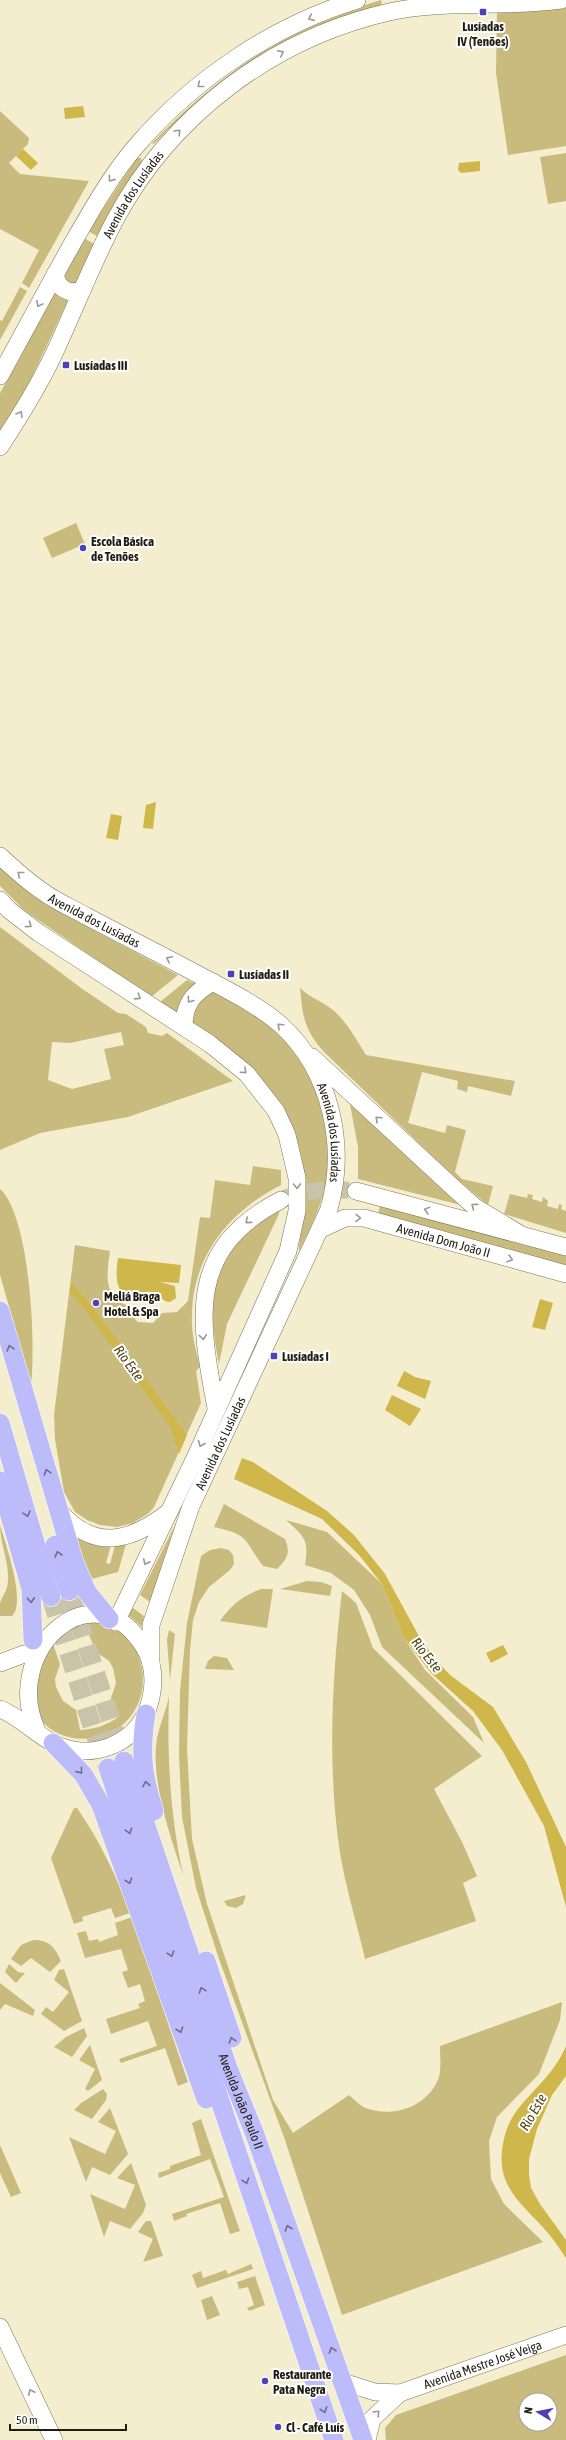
<svg xmlns="http://www.w3.org/2000/svg" width="566" height="2440" viewBox="0 0 566 2440" font-family="'Asap Condensed',sans-serif">
<rect width="100%" height="100%" fill="#f4eecf"/>
<g fill="#c9bb7e" fill-rule="evenodd">
<path d="M381 0 382 5C288 29 221 75 154 144L152 143C221 72 285 29 381 0Z"/>
<polygon points="566,0 566,146 508,155 496,73 497,9"/>
<polygon points="0,111 29,138 28,144 9,163 20,174 89,181 29,288 22,283 39,250 0,229"/>
<polygon points="566,153 566,201 548,204 540,157"/>
<polygon points="137,158 141,158 142,162 119,195 97,236 88,231"/>
<polygon points="84,238 94,244 77,280 75,283 68,283 64,274"/>
<polygon points="20,287 27,291 0,340 0,320 2,321"/>
<polygon points="56,291 69,298 27,388 0,431 0,393"/>
<polygon points="76,523 85,544 52,558 43,538"/>
<polygon points="0,867 33,896 52,908 178,975 151,997 44,924 24,910 0,886"/>
<path d="M0 927 81 988 118 1013 126 1014 146 1027 148 1033 162 1036 167 1033 233 1081 128 1117 40 1133 0 1150ZM121 1032 124 1045 104 1049 111 1079 72 1089 48 1080 52 1042 70 1043Z"/>
<polygon points="187,980 196,984 177,1013 160,1002"/>
<path d="M300 988C309 997 319 1000 329 1007 345 1018 356 1039 366 1055L515 1081 511 1096 468 1086 467 1092 457 1089 458 1081 422 1072 408 1123 445 1133 447 1125 466 1130 455 1172 462 1179 493 1186 488 1205 454 1177 324 1052C304 1029 303 1018 300 988Z"/>
<path d="M215 992C234 1003 256 1013 272 1028 313 1065 334 1123 327 1177 323 1203 311 1227 299 1251 298 1242 307 1208 306 1192 301 1107 258 1068 193 1023L191 1017 195 1001 209 993Z"/>
<polygon points="349,1099 465,1206 358,1179 358,1147"/>
<path d="M253 1166 281 1170V1185C230 1211 192 1256 192 1316 191 1333 196 1350 200 1367L196 1371 201 1403 154 1507 149 1513 133 1523 117 1527 100 1525 87 1520 75 1512 64 1492 55 1439 54 1415 75 1245 110 1251C107 1273 102 1299 130 1306L132 1316 138 1322 153 1323 162 1313 177 1312 188 1301 200 1217 210 1218 215 1180 250 1185Z"/>
<path d="M0 1189C30 1216 36 1344 31 1384L0 1275Z"/>
<polygon points="510,1194 527,1198 528,1194 533,1195 532,1199 542,1202 543,1197 548,1201 547,1206 558,1209 559,1204 562,1205 561,1209 566,1211 566,1233 504,1214"/>
<polygon points="381,1202 566,1254 566,1266 378,1214"/>
<path d="M280 1206 279 1214 227 1324 219 1364C210 1319 206 1279 237 1240 247 1227 267 1216 280 1206Z"/>
<path d="M224 1504 285 1539C291 1553 287 1559 277 1569L263 1566C243 1539 250 1535 214 1527Z"/>
<path d="M286 1520 327 1532 382 1584 404 1638 425 1670 473 1717 484 1743 382 1647 370 1615 354 1590 331 1573 305 1565C309 1540 305 1537 286 1520Z"/>
<path d="M0 1525C5 1541 27 1605 12 1616H0C0 1612 0 1607 0 1603 2 1596 8 1591 8 1580 9 1561 0 1544 0 1525Z"/>
<polygon points="175,1525 150,1602 140,1595"/>
<polygon points="70,1530 111,1545 106,1563 110,1564 115,1545 126,1544 118,1572 88,1580"/>
<path d="M221 1548 229 1550 233 1555 234 1564 230 1570 209 1587 199 1602 193 1620 190 1650 187 1748 192 1839 207 1904 273 2100 293 2133 349 2095C354 2099 360 2106 366 2108 392 2118 424 2108 437 2082 442 2073 440 2056 440 2046L562 2002 560 2020 539 2074 497 2117 489 2141 491 2179 504 2204 543 2242 342 2315 285 2140 219 1959 196 1888 182 1817 179 1755 180 1691 187 1623 201 1556 210 1550Z"/>
<polygon points="307,1581 321,1582 332,1586 330,1596 280,1589"/>
<path d="M261 1589H273L267 1628 220 1621C231 1605 242 1596 261 1589Z"/>
<path d="M342 1591 356 1603 373 1648 482 1756 434 1789 462 1842 477 1876 463 1883 476 1921 365 1959C357 1924 346 1889 340 1853 327 1766 332 1678 342 1591Z"/>
<polygon points="133,1608 144,1616 142,1627 128,1615"/>
<path d="M85 1620C95 1622 105 1623 114 1628 145 1645 152 1689 131 1716 122 1728 108 1736 93 1738 15 1749 0 1632 85 1620ZM87 1630 96 1652 109 1661 113 1668 116 1683 111 1698 117 1718C105 1726 95 1729 80 1730L76 1710 63 1701 56 1687 55 1679 60 1664 52 1641 74 1631Z"/>
<polygon points="169,1630 175,1634 170,1680 167,1640"/>
<polygon points="214,1656 227,1658 234,1670 205,1669 208,1661"/>
<path d="M169 1696C167 1756 170 1815 183 1874 170 1837 153 1786 156 1747 157 1729 166 1713 169 1696Z"/>
<path d="M74 1808H77C100 1841 116 1875 130 1913L115 1918 111 1908 82 1917 83 1921 74 1924 51 1858Z"/>
<polygon points="246,1895 243,1904 236,1908 227,1906 224,1901"/>
<polygon points="132,1917 188,2082 178,2086 165,2048 121,2063 119,2059 157,2046 148,2021 111,2034 106,2019 140,2008 138,2004 145,2001 140,1984 128,1988 122,1972 128,1970 121,1949 85,1958 77,1933 86,1931 89,1941 98,1939 99,1942 118,1935 115,1923"/>
<path d="M33 1940C49 1940 55 1947 61 1961L50 1972 31 1958 21 1966 11 1959 21 1945Z"/>
<polygon points="9,1964 18,1972 25,1973 16,1983 5,1972"/>
<polygon points="64,1969 82,2021 64,2031 41,2014 46,2007 53,2012 69,1992 54,1980 59,1970"/>
<polygon points="0,1983 35,2010 33,2016 5,2004 0,2010"/>
<polygon points="84,2028 87,2036 72,2057 54,2047 66,2037"/>
<polygon points="90,2045 102,2080 88,2091 85,2089 95,2069 79,2060"/>
<polygon points="103,2089 107,2094 106,2100 92,2119 74,2110 81,2103"/>
<polygon points="110,2108 128,2154 110,2175 92,2167 86,2182 69,2137 105,2154 116,2131 98,2122"/>
<polygon points="201,2119 240,2231 230,2234 220,2203 186,2214 187,2216 174,2221 172,2214 224,2197 210,2159 159,2178 158,2173 170,2169 170,2166 201,2155 192,2123"/>
<polygon points="0,2145 21,2193 11,2197 0,2173"/>
<polygon points="131,2163 146,2205 143,2213 130,2229 110,2221 104,2237 90,2194 125,2209 135,2185 117,2178"/>
<polygon points="146,2221 151,2221 163,2256 143,2262 153,2239 138,2232"/>
<polygon points="251,2264 253,2269 197,2288 192,2275 201,2271 203,2278 226,2270 228,2274"/>
<polygon points="255,2276 265,2305 249,2311 247,2308 254,2305 248,2287 239,2289 237,2282"/>
<polygon points="212,2296 220,2315 207,2320 201,2300"/>
<path d="M566 2355V2440H386L385 2428 396 2415ZM526 2400H550V2424H526Z"/>
</g>
<g fill="#cfb74b">
<polygon points="83,106 85,117 65,119 64,108"/>
<polygon points="23,149 38,163 31,170 16,156"/>
<polygon points="480,161 480,171 461,173 458,170 459,163"/>
<polygon points="156,802 153,829 143,828 146,805"/>
<polygon points="111,814 122,816 118,840 106,838"/>
<path d="M118 1258 181 1265 179 1283 160 1282 175 1286 176 1298 170 1302C162 1302 159 1294 151 1292 145 1291 142 1293 136 1295 113 1300 116 1271 118 1258Z"/>
<polygon points="71,1283 88,1301 187,1435 179,1454 171,1428 83,1307 70,1292"/>
<polygon points="540,1299 553,1303 545,1330 532,1327"/>
<polygon points="404,1371 415,1377 431,1381 425,1399 397,1386"/>
<polygon points="392,1395 421,1409 410,1426 385,1410"/>
<polygon points="242,1458 253,1462 327,1511 354,1535 385,1574 420,1638 436,1660 450,1675 493,1707 526,1762 566,1847 566,1907 544,1826 502,1750 473,1711 431,1673 404,1638 382,1584 359,1555 322,1519 234,1479"/>
<polygon points="503,1645 508,1654 491,1663 486,1653"/>
<path d="M566 2046V2076L552 2095 537 2129 529 2159V2175L531 2188 540 2204 566 2240V2258C560 2250 555 2241 548 2233 521 2202 493 2186 504 2139 506 2129 511 2118 518 2109 534 2089 556 2071 566 2046Z"/>
</g>
<g fill="none" stroke-linecap="round" stroke-linejoin="round">
<path stroke="#c9c4a9" stroke-width="17" stroke-dasharray="17 8" stroke-linecap="butt" d="M283 1199C308 1190 330 1188 356 1191"/>
<g stroke="#c9c4a9" stroke-width="19" stroke-dasharray="19 10" stroke-linecap="butt">
<polyline points="69,1591 124,1761"/>
<polyline points="51,1597 93,1729 108,1768"/>
</g>
<g stroke="#7a7459" stroke-width="18">
<g id="secondary">
<path d="M55 274C58 289 69 296 83 289"/>
<path d="M0 376C24 332 47 289 71 246 91 211 111 175 137 145 194 79 274 25 357 0"/>
<path id="s1" d="M0 447C21 414 42 381 58 345 77 303 94 260 115 220 171 115 272 39 389 12 445 0 503 8 561 0"/>
<path id="s2" d="M0 856C13 868 27 881 42 891 55 901 72 908 86 916 124 936 162 955 199 975 227 990 257 1004 281 1025 331 1071 347 1146 329 1209L191 1506 151 1625V1665"/>
<polyline points="0,900 9,910 39,933 210,1044 247,1074 276,1111 287,1135 297,1178 297,1211 288,1251 196,1456 116,1622"/>
<path d="M184 1027C184 1004 193 993 213 982"/>
<polyline points="312,1057 457,1191 475,1207 520,1234"/>
<polyline points="356,1191 566,1247"/>
<path id="s3" d="M321 1229 345 1218H364L566 1274"/>
<path d="M216 1408C199 1319 186 1249 281 1200"/>
<path d="M58 1510C94 1552 130 1542 169 1512"/>
<polyline points="0,1663 24,1654"/>
<path d="M0 1709C20 1717 34 1733 53 1743 88 1762 135 1746 148 1708 155 1687 156 1667 144 1647 94 1566 0 1650 37 1731"/>
<polyline points="0,2327 54,2440"/>
<path id="s4" d="M343 2382 375 2392 400 2393 566 2335"/>
<polyline points="367,2440 372,2419 400,2393"/>
</g>
</g>
<g stroke="#fff" stroke-width="20">
<g id="primary">
<polyline points="0,1311 74,1562 87,1592 109,1619"/>
<polyline points="0,1423 51,1597"/>
<polyline points="0,1481 31,1589 33,1640"/>
<polyline points="55,1545 69,1591"/>
<path d="M146 1714C140 1750 142 1775 154 1811"/>
<polyline points="53,1743 83,1774 101,1805 206,2099"/>
<path id="s5" d="M124 1761 228 2068 254 2132 363 2440"/>
<polyline points="108,1768 334,2440"/>
<polyline points="206,1961 232,2038"/>
</g>
</g>
<use href="#secondary" stroke="#fff" stroke-width="17"/>
<use href="#primary" stroke="#bcbcfb" stroke-width="19"/>
</g>
<defs><path id="oneway-chevron" d="M-2-3.5L2.5 0L-2 3.5" fill="none" stroke-width="1.6" stroke-linecap="round" stroke-linejoin="round"/></defs>
<g stroke="#9a9994">
<use href="#oneway-chevron" transform="translate(311 18) rotate(156)"/>
<use href="#oneway-chevron" transform="translate(281 53) rotate(-27)"/>
<use href="#oneway-chevron" transform="translate(200 85) rotate(141)"/>
<use href="#oneway-chevron" transform="translate(178 132) rotate(-47)"/>
<use href="#oneway-chevron" transform="translate(111 179) rotate(125)"/>
<use href="#oneway-chevron" transform="translate(39 304) rotate(118)"/>
<use href="#oneway-chevron" transform="translate(20 414) rotate(-59)"/>
<use href="#oneway-chevron" transform="translate(20 874) rotate(-141)"/>
<use href="#oneway-chevron" transform="translate(29 925) rotate(37)"/>
<use href="#oneway-chevron" transform="translate(169 959) rotate(-153)"/>
<use href="#oneway-chevron" transform="translate(138 997) rotate(33)"/>
<use href="#oneway-chevron" transform="translate(190 1000) rotate(126)"/>
<use href="#oneway-chevron" transform="translate(280 1026) rotate(-137)"/>
<use href="#oneway-chevron" transform="translate(244 1071) rotate(42)"/>
<use href="#oneway-chevron" transform="translate(378 1119) rotate(-137)"/>
<use href="#oneway-chevron" transform="translate(297 1186) rotate(89)"/>
<use href="#oneway-chevron" transform="translate(474 1206) rotate(-143)"/>
<use href="#oneway-chevron" transform="translate(427 1210) rotate(-165)"/>
<use href="#oneway-chevron" transform="translate(358 1218) rotate(1)"/>
<use href="#oneway-chevron" transform="translate(248 1221) rotate(139)"/>
<use href="#oneway-chevron" transform="translate(510 1259) rotate(16)"/>
<use href="#oneway-chevron" transform="translate(203 1337) rotate(84)"/>
<use href="#oneway-chevron" transform="translate(201 1444) rotate(112)"/>
<use href="#oneway-chevron" transform="translate(146 1562) rotate(115)"/>
<use href="#oneway-chevron" transform="translate(31 2392) rotate(-116)"/>
<use href="#oneway-chevron" transform="translate(377 2413) rotate(-46)"/>
</g>
<g stroke="#6e6c86">
<use href="#oneway-chevron" transform="translate(10 1348) rotate(-106)"/>
<use href="#oneway-chevron" transform="translate(47 1472) rotate(-107)"/>
<use href="#oneway-chevron" transform="translate(27 1514) rotate(74)"/>
<use href="#oneway-chevron" transform="translate(58 1554) rotate(-106)"/>
<use href="#oneway-chevron" transform="translate(31 1600) rotate(87)"/>
<use href="#oneway-chevron" transform="translate(80 1771) rotate(51)"/>
<use href="#oneway-chevron" transform="translate(146 1784) rotate(-100)"/>
<use href="#oneway-chevron" transform="translate(129 1831) rotate(72)"/>
<use href="#oneway-chevron" transform="translate(129 1881) rotate(71)"/>
<use href="#oneway-chevron" transform="translate(171 1954) rotate(71)"/>
<use href="#oneway-chevron" transform="translate(202 1990) rotate(-109)"/>
<use href="#oneway-chevron" transform="translate(180 2030) rotate(71)"/>
<use href="#oneway-chevron" transform="translate(232 2040) rotate(-108)"/>
<use href="#oneway-chevron" transform="translate(246 2181) rotate(71)"/>
<use href="#oneway-chevron" transform="translate(288 2228) rotate(-109)"/>
<use href="#oneway-chevron" transform="translate(332 2350) rotate(-109)"/>
<use href="#oneway-chevron" transform="translate(324 2410) rotate(71)"/>
</g>
<g fill="#4e41b8" stroke="#fff" stroke-width="1.5">
<rect x="479" y="8" width="8" height="8" rx="2"/>
<rect x="62" y="361" width="8" height="8" rx="2"/>
<circle cx="83" cy="548" r="4"/>
<rect x="227" y="970" width="8" height="8" rx="2"/>
<circle cx="96" cy="1303" r="4"/>
<rect x="270" y="1352" width="8" height="8" rx="2"/>
<circle cx="265" cy="2381" r="4"/>
<circle cx="278" cy="2427" r="4"/>
</g>
<g text-anchor="middle" stroke-width="4" stroke-linejoin="round" paint-order="stroke">
<g font-size="13" font-weight="bold" fill="#1f1d12" stroke="#fff" text-anchor="start">
<text x="483" y="31" text-anchor="middle">Lusíadas<tspan x="483" dy="15">IV (Tenões)</tspan></text>
<text x="74" y="370">Lusíadas III</text>
<text x="91" y="546">Escola Básica<tspan x="91" dy="15">de Tenões</tspan></text>
<text x="239" y="979">Lusíadas II</text>
<text x="104" y="1301">Meliá Braga<tspan x="104" dy="15">Hotel &amp; Spa</tspan></text>
<text x="282" y="1361">Lusíadas I</text>
<text x="273" y="2379">Restaurante<tspan x="273" dy="15">Pata Negra</tspan></text>
<text x="286" y="2432">Cl - Café Luís</text>
</g>
<g font-size="13" fill="#1f1d12" stroke="#fff">
<text dy="5" stroke="none"><textPath href="#s1" startOffset="286">Avenida dos Lusíadas</textPath></text>
<text dy="5" stroke="none"><textPath href="#s2" startOffset="115">Avenida dos Lusíadas</textPath></text>
<text dy="5" stroke="none"><textPath href="#s2" startOffset="451">Avenida dos Lusíadas</textPath></text>
<text dy="5" stroke="none"><textPath href="#s3" startOffset="128">Avenida Dom João II</textPath></text>
<text transform="translate(220 1443) rotate(-65)" y="5">Avenida dos Lusíadas</text>
<text dy="5" stroke="none"><textPath href="#s5" startOffset="360">Avenida João Paulo II</textPath></text>
<text dy="5" stroke="none"><textPath href="#s4" startOffset="146">Avenida Mestre José Veiga</textPath></text>
</g>
<g font-size="14" font-style="italic" fill="#4f4519" stroke="#fff">
<text transform="translate(129 1363) rotate(54)" y="5">Rio Este</text>
<text transform="translate(427 1655) rotate(52)" y="5">Rio Este</text>
<text transform="translate(533 2112) rotate(-60)" y="5">Rio Este</text>
</g>
</g>
<g transform="translate(538 2412) rotate(280)"><circle r="19" fill="#ffffff" stroke="#a5a5a0"/>
<path d="M0-3L7 15L0 10L-7 15Z" fill="#4e41b8"/>
<text y="-6" font-size="11" font-weight="bold" text-anchor="middle" fill="#1f1d12">N</text>
</g>
<path d="M10 2424v6h116v-6" fill="none" stroke="#1f1d12" stroke-width="2"/>
<text x="16" y="2424" font-size="12" fill="#1f1d12" stroke="#ffffff" stroke-width="3" paint-order="stroke">50 m</text>
</svg>
